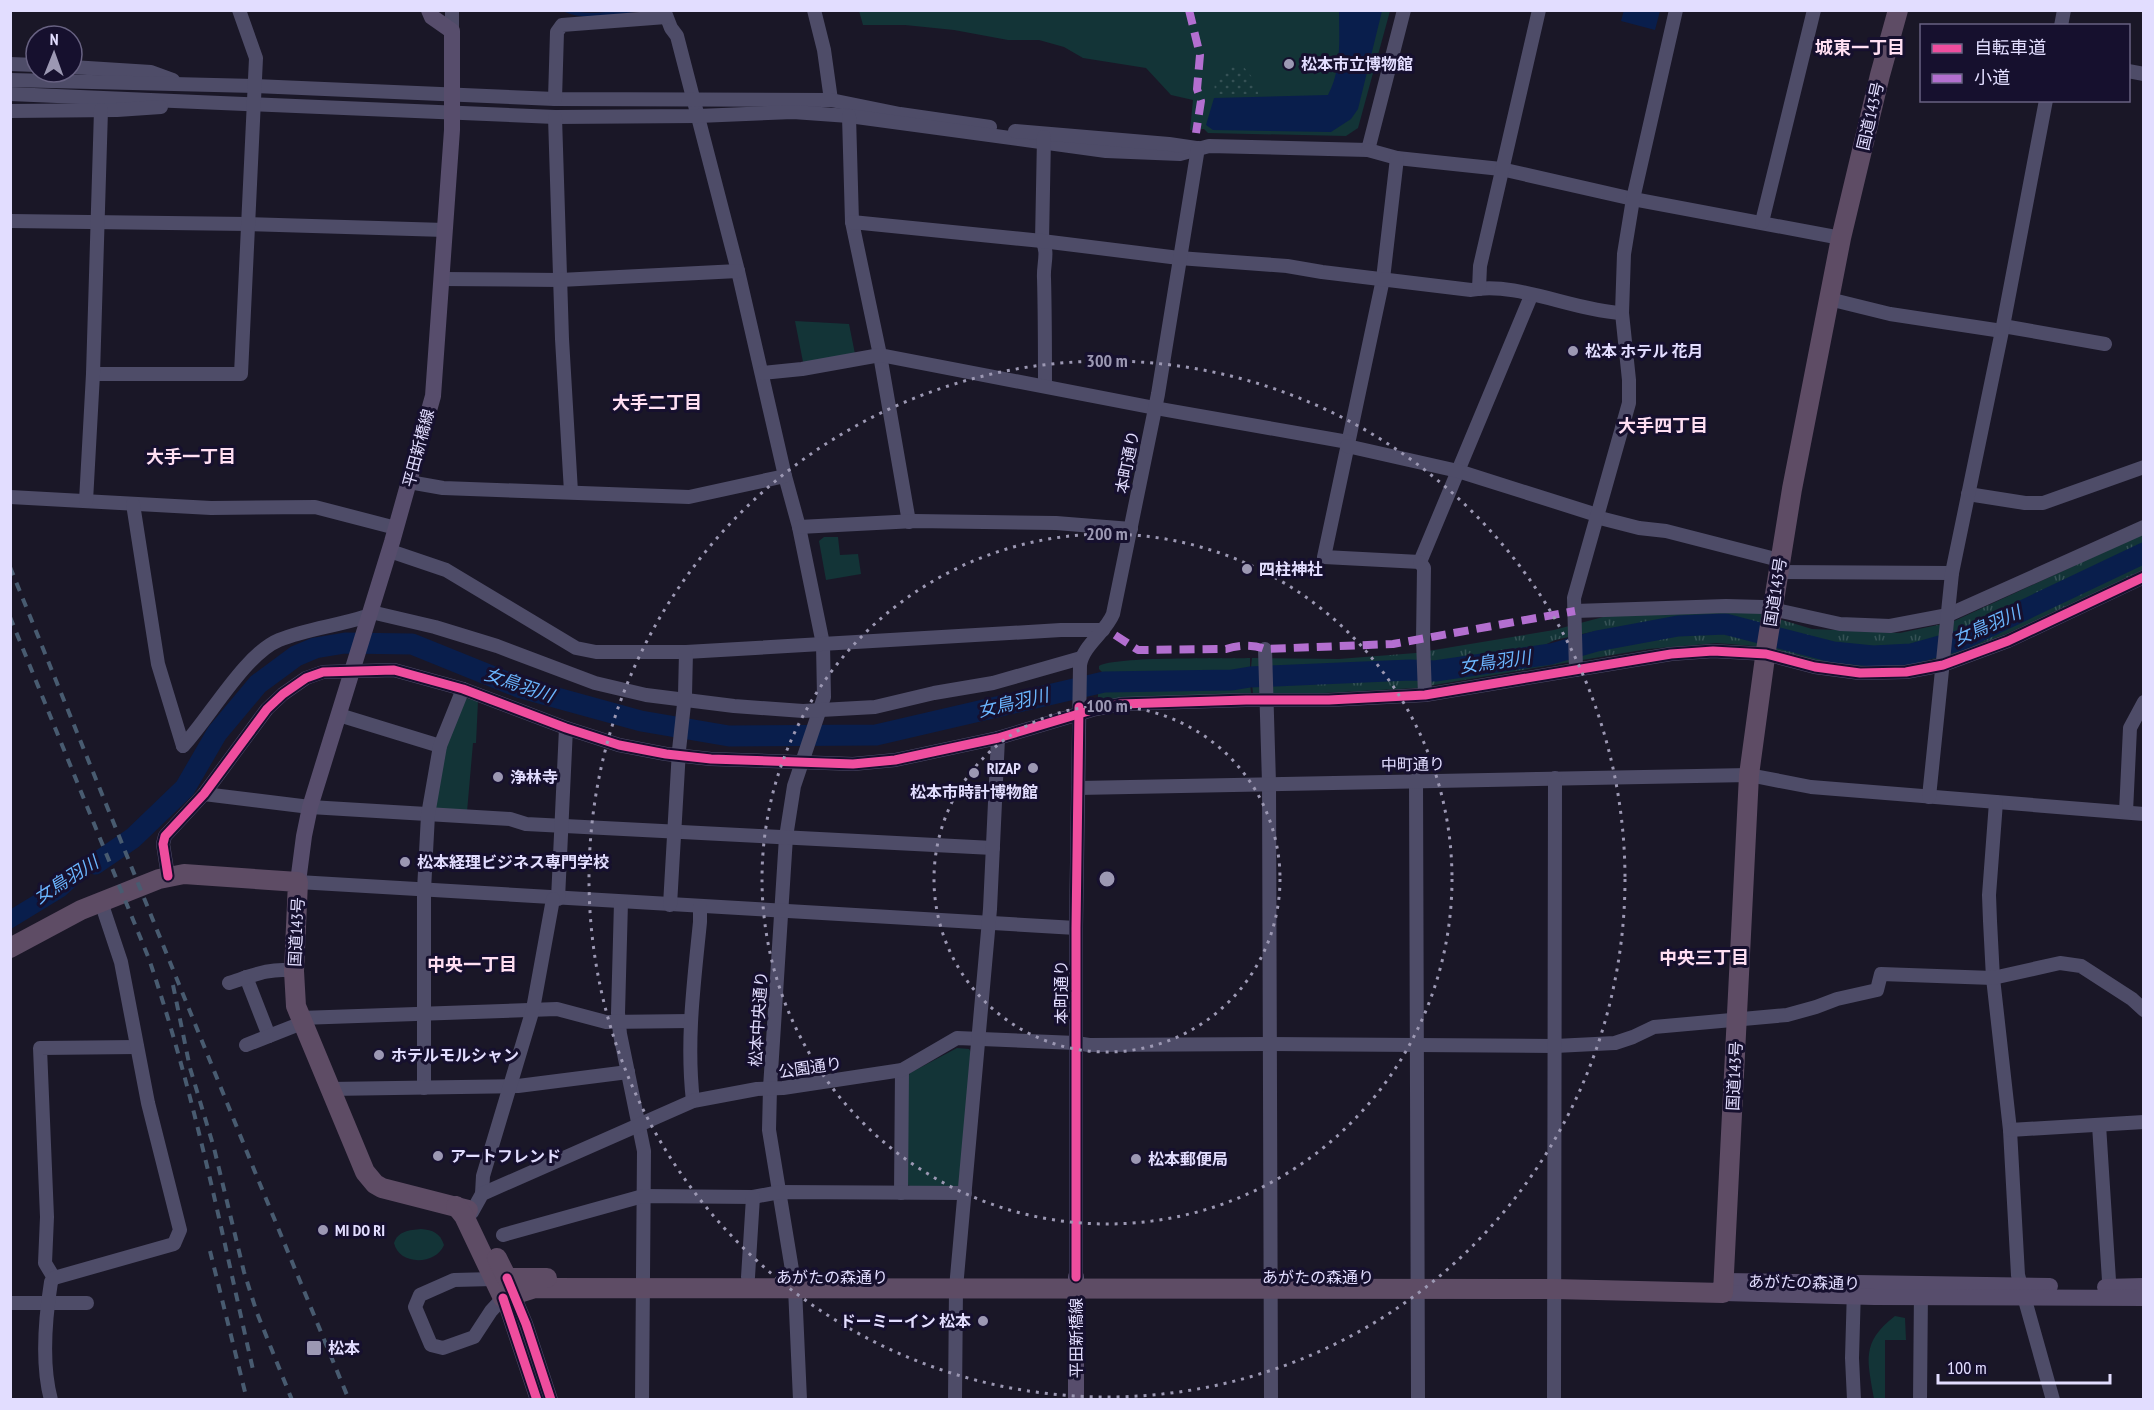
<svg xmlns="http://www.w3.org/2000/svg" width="2154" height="1410" viewBox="0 0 2154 1410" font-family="'PT Sans Narrow','Noto Sans JP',sans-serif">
<defs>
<pattern id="grass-tufts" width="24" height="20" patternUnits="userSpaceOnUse" patternTransform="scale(1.5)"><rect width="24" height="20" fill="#133437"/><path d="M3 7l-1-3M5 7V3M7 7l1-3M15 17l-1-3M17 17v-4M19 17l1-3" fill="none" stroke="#355155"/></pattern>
<pattern id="garden-dots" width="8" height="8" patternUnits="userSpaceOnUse" patternTransform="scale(1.5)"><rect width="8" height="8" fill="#133437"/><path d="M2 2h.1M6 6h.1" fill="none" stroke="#355155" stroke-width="1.8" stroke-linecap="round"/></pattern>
</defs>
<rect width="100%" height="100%" fill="#1a1727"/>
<g fill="url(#grass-tufts)">
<polygon points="2143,534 2143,550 1941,644 1902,652 1868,653 1834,648 1787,634 1765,625 1708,617 1596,631 1555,640 1534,650 1498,658 1430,664 1415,662 1314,668 1275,666 1251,668 1252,658 1339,659 1416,653 1554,630 1607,616 1658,611 1756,612 1812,629 1900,633 1952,622"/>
<polygon points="2143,557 2143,570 2006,634 1948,656 1897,666 1861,666 1815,661 1754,646 1717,643 1648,649 1416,688 1286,695 1253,693 1252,683 1272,679 1410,672 1433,674 1558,656 1596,644 1679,630 1724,629 1755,639 1773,642 1831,656 1872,659 1913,657 1934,651 1985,631"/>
</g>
<g fill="#133437">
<polygon points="859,11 1390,11 1358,128 1346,136 1208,133 1204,129 1190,130 1193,100 1171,95 1146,68 1083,58 1064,47 1039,40 1008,40 954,30 905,25 863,25"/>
<polygon points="795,321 849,324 855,354 803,362"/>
<polygon points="824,537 838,537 840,555 858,554 861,574 826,580 819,541"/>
<path d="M1250 658V669C1233 674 1216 670 1199 676L1103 673 1099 669V666C1115 656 1224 659 1250 658Z"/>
<polygon points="1250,683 1251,693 1098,699 1098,690 1209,688"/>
<polygon points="465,698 478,701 476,743 473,743 467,812 440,811 435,807 444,749"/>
<polygon points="957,1048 969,1049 972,1054 961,1183 956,1188 911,1187 907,1184 907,1079 910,1073"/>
<path d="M421 1229C433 1230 440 1233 444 1245 436 1265 399 1266 394 1243 398 1231 409 1230 421 1229Z"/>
<path d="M1895 1316 1905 1318 1906 1340H1885V1398L1904 1399H1874C1868 1361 1860 1343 1895 1316Z"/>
</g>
<path fill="url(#garden-dots)" d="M1234 65H1242C1249 74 1259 82 1258 94H1216C1211 80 1220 69 1234 65Z"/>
<g fill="#091e4c">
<polygon points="1624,10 1660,11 1655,30 1621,21"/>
<path d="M1339 11H1382L1358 109 1351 119 1331 132 1213 130 1206 125 1214 98 1328 95C1342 69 1339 39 1339 11Z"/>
<polygon points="131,836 65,896 11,929 11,909"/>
</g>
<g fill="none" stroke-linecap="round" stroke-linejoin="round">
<path stroke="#091e4c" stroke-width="4" d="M565 10C585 19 613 13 634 10"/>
<polyline stroke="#091e4c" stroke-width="21" points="95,864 133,838 185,788 217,733 258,684 296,656 315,648 345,643 412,644 521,688 641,721 729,736 876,735 1104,682 1232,680 1250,677 1410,670 1435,671 1551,654 1597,641 1678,626 1725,624 1833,652 1873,656 1911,654 1961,640 2144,553"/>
<g stroke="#4e4c68" stroke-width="14">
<polyline points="452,10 452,31"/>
<polyline points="664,10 671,28 677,36 738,271 785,476 799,527 823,644 824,697 794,786 786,837 770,1088 769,1130 795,1288 800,1400"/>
<polyline points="814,10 824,50 831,100"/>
<polyline points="2061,26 2064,10"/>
<polyline points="10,64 36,65"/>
<polyline points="72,67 151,72 173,80"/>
<polyline points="2128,71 2144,74"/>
<polyline points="10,80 255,86 555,99 831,100 900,114 990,127"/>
<polyline points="10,94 555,117 698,116 793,112 849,116 1106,151 1180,154 1209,146 1368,150 1404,10"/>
<polyline points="555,99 557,32 562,25 666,17"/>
<polyline points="10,111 117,110 161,107"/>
<polyline points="849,116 852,222 880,355 909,522"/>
<polyline points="555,117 562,339 571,492"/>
<polyline points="1015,131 1169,144 1196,148"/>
<path d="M1044 137 1042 241C1049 252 1043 265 1044 278 1045 314 1045 350 1045 386"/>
<polyline points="1368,150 1397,158 1501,169 1633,199 1841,238"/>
<polyline points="1397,158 1383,279 1324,557 1420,562 1531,296"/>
<polyline points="10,221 248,224 445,230"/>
<path d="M852 222 1042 241 1179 258 1287 266 1322 272 1471 290C1516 281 1575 311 1622 313"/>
<polyline points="1762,222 1814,10"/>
<polyline points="442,279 560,280 738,271"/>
<polyline points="1479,289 1480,266 1539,10"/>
<polyline points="1829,299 1890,314 2002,331"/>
<polyline points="2003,326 2105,344"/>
<polyline points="762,373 802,369 880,355 1155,408 1348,442"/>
<polyline points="93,374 241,374 256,58 239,10"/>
<polyline points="1347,446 1458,471 1597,515"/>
<polyline points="409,482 443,488 689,497 785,476"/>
<polyline points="1968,494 2025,503 2043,503 2144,467"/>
<polyline points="10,497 211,508 315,507 396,528"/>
<polyline points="86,501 93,374 101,110"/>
<polyline points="133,504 158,664 183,746"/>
<polyline points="1596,517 1639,528 1666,531 1779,560"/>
<polyline points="799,527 915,521 1056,523 1131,529"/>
<polyline points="390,551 446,570 576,648 596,652 686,652 1061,630 1103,630"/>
<polyline points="1420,562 1424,568 1423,640 1425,695"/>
<polyline points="1778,572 1952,573"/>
<polyline points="1575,611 1726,606 1763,607 1840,624 1890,626 1948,615 2144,527"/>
<polyline points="371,612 435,627 497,646 595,683 646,695 734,706 803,711 875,707 934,693 993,683 1081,658"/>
<polyline points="1265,649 1269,783 1271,1400"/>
<polyline points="1576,670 1574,598 1629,403 1629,380 1622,313 1624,254 1633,199 1676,10"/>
<polyline points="339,715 440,746"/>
<path d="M183 746C210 717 245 654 279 640 306 629 336 626 364 617L369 618"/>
<polyline points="1416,780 1418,1400"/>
<polyline points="1078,788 1749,775 1811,787 2144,814"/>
<polyline points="204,794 310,807 510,819 526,824 993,848"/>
<polyline points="1929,797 1952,573 2003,326 2046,100"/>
<polyline points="1996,802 1989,895 1990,921 1993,978 2010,1130 2018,1275 2053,1400"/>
<polyline points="2126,812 2130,728 2144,702"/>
<polyline points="168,876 163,844 165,836 204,794 267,709 283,694 306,678 323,672 394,670 463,689 566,728 619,745 666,754 711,759 853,764 895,760 998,738 1092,710 1121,704 1246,700 1329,700 1425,695 1671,654 1713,651 1766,654 1815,667 1860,673 1906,672 1943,665 2008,641 2144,577"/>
<polyline points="298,882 1076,928"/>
<polyline points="558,899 566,728"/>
<polyline points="621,902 618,1013 620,1034 644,1151 642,1400"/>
<polyline points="670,905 679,750 685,695 686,652"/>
<polyline points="246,977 269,1036"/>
<path d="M229 983C251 976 271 967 294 971"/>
<polyline points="300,1018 557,1009 606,1022 690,1021"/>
<polyline points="246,1045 302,1023"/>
<polyline points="424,1088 424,890 428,815 440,746 463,689"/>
<polyline points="329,1089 518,1086 628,1072"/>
<path d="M693 1101C686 1041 694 982 700 922V907"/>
<polyline points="2099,1125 2110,1296"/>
<polyline points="2010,1130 2144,1122"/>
<polyline points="901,1193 902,1070"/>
<polyline points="482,1194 483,1176 533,1009 553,899"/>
<polyline points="464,1216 472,1212 482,1194 693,1101 757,1089 783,1088 902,1070 957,1038 1076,1043 1089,1045 1269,1044 1555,1046 1615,1043 1633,1037 1654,1027 1787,1015 1816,1007 1837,999 1877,990 1881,974 1993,978 2060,963 2081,966 2132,999 2144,1010"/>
<polyline points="503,1235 643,1196 753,1197 780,1192 965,1193"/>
<polyline points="748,1277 753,1197"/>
<path d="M1076 1277V928L1080 665C1083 645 1106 632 1113 614L1158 394 1198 148"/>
<polyline points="54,1278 45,1263 47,1217 40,1048 137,1047"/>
<polyline points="493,1279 454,1280 420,1295 415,1307 431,1345 443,1348 474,1337 491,1311 503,1298 537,1400"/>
<polyline points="511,1288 526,1324 551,1400"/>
<polyline points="1854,1288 1852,1358 1854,1400"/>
<polyline points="10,1303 87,1303"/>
<path d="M51 1400C41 1363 45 1320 51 1282L54 1278 174 1244 180 1230 148 1103 121 962 101 902"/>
<polyline points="955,1400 956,1288 990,909 998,738"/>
<polyline points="1554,1400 1555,778"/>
<polyline points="1920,1400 1921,1289"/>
</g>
<g stroke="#574d6c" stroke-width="16">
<polyline points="298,882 304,836 310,807 392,542 433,396 452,130 452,31 432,17 429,10"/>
<polyline points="1723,1281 2050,1286"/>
<polyline points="2105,1287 2144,1286"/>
<polyline points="1723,1293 1874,1297 2144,1298"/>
<polyline points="1076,1400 1076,1277"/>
</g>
<g stroke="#5e4c65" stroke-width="20">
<polyline points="10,948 81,910 159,879 184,874 298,882 294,971 296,1006 365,1172 375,1184 382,1188 468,1210"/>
<polyline points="456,1206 464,1216 503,1298 535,1288 1554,1289 1723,1293 1749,775 1766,650 1792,489 1841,238 1880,75 1898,10"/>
<polyline points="497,1258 507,1278 547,1278"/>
</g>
<g stroke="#485b70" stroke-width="4" stroke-dasharray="9 8" stroke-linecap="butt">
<polyline points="10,567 255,1172 349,1400"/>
<path d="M10 617 149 959C195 1094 222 1235 254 1374"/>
<polyline points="173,985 190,1068 214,1148 244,1272 257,1313 292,1400"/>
<polyline points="210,1251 247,1400"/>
</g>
<g stroke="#b36fd0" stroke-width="8" stroke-dasharray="15 8" stroke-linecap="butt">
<polyline points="1189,10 1200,55 1197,89 1201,101 1196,133"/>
<path d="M1115 635 1138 650 1226 649C1238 645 1253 644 1265 649L1393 644 1575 611"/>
</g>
<g stroke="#16102e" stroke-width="13">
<g id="cycleway">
<polyline points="168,876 163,844 165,836 204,794 267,709 283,694 306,678 323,672 394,670 463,689 566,728 619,745 666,754 711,759 853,764 895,760 998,738 1092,710 1121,704 1246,700 1329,700 1425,695 1671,654 1713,651 1766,654 1815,667 1860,673 1906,672 1943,665 2008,641 2144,577"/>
<polyline points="1076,1277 1076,928 1079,707"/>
<polyline points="507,1278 526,1324 551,1400"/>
<polyline points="503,1298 537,1400"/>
</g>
</g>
<use href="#cycleway" stroke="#ef4d9e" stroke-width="9"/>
</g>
<g fill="none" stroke="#9c98b3" stroke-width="3" stroke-dasharray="3 6">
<circle cx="1107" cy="879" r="173"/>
<circle cx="1107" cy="879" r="345"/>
<circle cx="1107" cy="879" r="518"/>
</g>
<g fill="#9c98b3" stroke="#16102e" stroke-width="2">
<circle cx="1289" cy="64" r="6"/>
<circle cx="1573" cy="351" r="6"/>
<circle cx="1247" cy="569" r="6"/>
<circle cx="1033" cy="768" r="6"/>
<circle cx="974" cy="773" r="6"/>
<circle cx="498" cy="777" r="6"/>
<circle cx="405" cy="862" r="6"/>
<circle cx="379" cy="1055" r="6"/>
<circle cx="438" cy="1156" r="6"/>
<circle cx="1136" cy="1159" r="6"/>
<circle cx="323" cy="1230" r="6"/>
<circle cx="983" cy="1321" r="6"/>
<rect x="306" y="1340" width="16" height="16" rx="3"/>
</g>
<g text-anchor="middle" stroke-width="6" stroke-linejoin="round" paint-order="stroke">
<g font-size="16" font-weight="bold" fill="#e2ddff" stroke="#16102e" text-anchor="start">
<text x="1301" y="70">松本市立博物館</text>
<text x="1585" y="357">松本 ホテル 花月</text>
<text x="1259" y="575">四柱神社</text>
<text x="1021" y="774" text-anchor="end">RIZAP</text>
<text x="510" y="783">浄林寺</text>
<text x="974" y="798" text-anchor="middle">松本市時計博物館</text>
<text x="417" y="868">松本経理ビジネス専門学校</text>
<text x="391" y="1061">ホテルモルシャン</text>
<text x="450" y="1162">アートフレンド</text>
<text x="1148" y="1165">松本郵便局</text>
<text x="335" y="1236">MI DO RI</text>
<text x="971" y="1327" text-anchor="end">ドーミーイン 松本</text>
<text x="328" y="1354">松本</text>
</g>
<g font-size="16" fill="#e2ddff" stroke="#16102e">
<text transform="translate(1870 116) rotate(-77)" y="6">国道143号</text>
<text transform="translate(418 448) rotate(-75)" y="6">平田新橋線</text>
<text transform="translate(1127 462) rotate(-79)" y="6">本町通り</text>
<text transform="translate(1775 592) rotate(-81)" y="6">国道143号</text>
<text transform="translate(1413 764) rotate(-1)" y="6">中町通り</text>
<text transform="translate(296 932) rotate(-87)" y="6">国道143号</text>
<text transform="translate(1061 992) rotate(-90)" y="6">本町通り</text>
<text transform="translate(758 1019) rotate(-86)" y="6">松本中央通り</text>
<text transform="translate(810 1067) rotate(-8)" y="6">公園通り</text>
<text transform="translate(1734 1076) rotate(-87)" y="6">国道143号</text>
<text x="832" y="1283">あがたの森通り</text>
<text x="1318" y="1283">あがたの森通り</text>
<text transform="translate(1804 1282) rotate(1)" y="6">あがたの森通り</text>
<text transform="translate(1076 1338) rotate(-90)" y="6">平田新橋線</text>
</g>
<g font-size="18" font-weight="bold" fill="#ffdff2" stroke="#16102e">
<text x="1860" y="54">城東一丁目</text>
<text x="657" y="409">大手二丁目</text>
<text x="1663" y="432">大手四丁目</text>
<text x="191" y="463">大手一丁目</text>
<text x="1704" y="964">中央三丁目</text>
<text x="472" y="971">中央一丁目</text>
</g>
<g font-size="18" font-style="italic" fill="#6bb6ff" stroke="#16102e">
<text transform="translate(1987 626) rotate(-24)" y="6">女鳥羽川</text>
<text transform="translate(1495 662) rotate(-8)" y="6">女鳥羽川</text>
<text transform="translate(519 685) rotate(19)" y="6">女鳥羽川</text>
<text transform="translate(1013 703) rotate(-13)" y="6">女鳥羽川</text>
<text transform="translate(66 880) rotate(-32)" y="6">女鳥羽川</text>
</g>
</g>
<circle cx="1107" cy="879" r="9" fill="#9c98b3" stroke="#16102e" stroke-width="3"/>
<g font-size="18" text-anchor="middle" font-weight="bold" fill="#9c98b3" stroke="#16102e" stroke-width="6" stroke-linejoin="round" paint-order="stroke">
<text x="1107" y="367">300 m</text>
<text x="1107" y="540">200 m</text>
<text x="1107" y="712">100 m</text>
</g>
<rect width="2154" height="1410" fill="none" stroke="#e2ddff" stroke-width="24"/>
<rect x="1920" y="24" width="210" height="78" fill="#16102e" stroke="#686282" stroke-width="1.5"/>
<rect x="1932" y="44" width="30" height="9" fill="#ef4d9e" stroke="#686282" stroke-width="1.5"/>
<text x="1974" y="54" font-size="18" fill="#e2ddff">自転車道</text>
<rect x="1932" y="74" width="30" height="9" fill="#b36fd0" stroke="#686282" stroke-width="1.5"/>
<text x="1974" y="84" font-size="18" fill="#e2ddff">小道</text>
<g transform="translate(54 54) rotate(1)"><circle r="28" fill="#16102e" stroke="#686282" stroke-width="1.5"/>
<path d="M0-4.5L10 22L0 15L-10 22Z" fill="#9c98b3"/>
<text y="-9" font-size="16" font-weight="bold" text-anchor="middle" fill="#e2ddff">N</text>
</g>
<path d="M1938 1374v9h172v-9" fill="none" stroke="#e2ddff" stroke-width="3"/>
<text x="1947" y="1374" font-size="18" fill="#e2ddff" stroke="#16102e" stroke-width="4.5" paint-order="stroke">100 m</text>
</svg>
